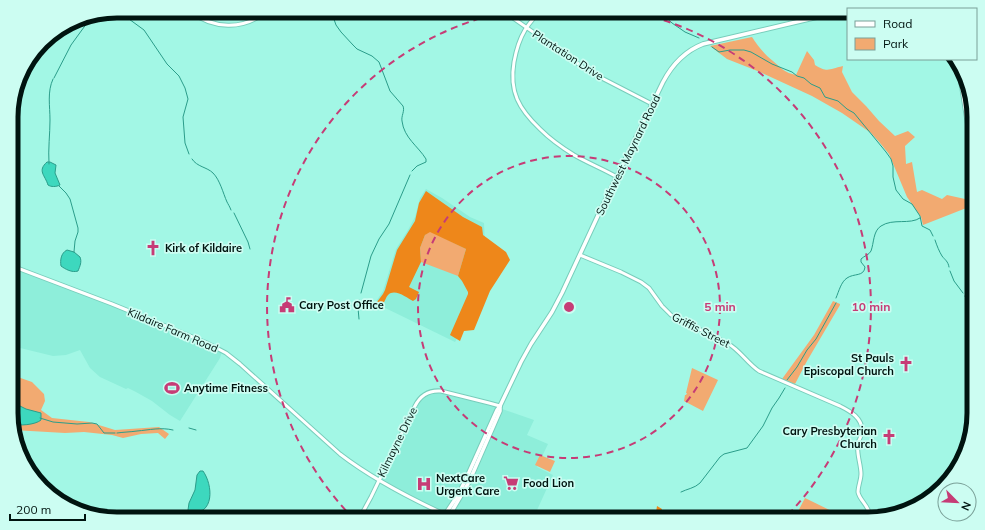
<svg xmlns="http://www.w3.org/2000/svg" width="985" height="530" viewBox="0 0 985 530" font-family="Mulish,sans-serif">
<rect width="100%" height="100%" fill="#a2f7e5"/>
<g fill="#8eeeda">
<polygon points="426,189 442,198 470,217 484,223 487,288 455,342 375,303 383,291 396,249 408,230 415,217 420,198"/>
<polygon points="12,267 112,304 222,351 220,358 180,421 170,415 152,401 136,392 128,388 126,389 100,377 90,368 80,350 66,355 53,356 12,346"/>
<polygon points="433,393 443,393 451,396 491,405 534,420 527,435 548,444 537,467 553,475 533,519 455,519 379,481 407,424 415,412 419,403 423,398"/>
</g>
<g fill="#f2aa71">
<path d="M752 37C758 46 764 54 773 61 781 68 785 73 796 75L807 51 814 60 815 65C828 73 829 69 843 66L842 72 852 92 866 106 879 121 895 136 908 131 915 137 905 146 906 164 912 162 917 192 922 190 942 199 947 195 974 201V205L923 225 921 217 907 197 889 154 880 143 871 133 842 113 812 96 760 72 727 59 710 46Z"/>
<polygon points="430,231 466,249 458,276 421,262 420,248 425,235"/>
<polygon points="833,301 840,304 840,305 807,361 795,384 783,380 782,379 814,335"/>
<polygon points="692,368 718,380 703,411 684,401 685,395 686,395 687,393 686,393"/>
<polygon points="12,375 32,382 44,394 45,401 41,410 52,418 89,422 115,430 159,427 169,434 165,439 158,433 141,434 123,438 112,435 84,432 65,433 13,430 12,427"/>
<polygon points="540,455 555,461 550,472 535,465"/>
<polygon points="805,498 848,519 794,519"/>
</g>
<g fill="#ee871a">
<path d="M426 191 463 217 482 227 483 235 506 252 510 260 490 291 474 330 464 331 460 341 450 335 468 294V292L462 281 458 276 466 249 430 232 425 235 420 248 421 262 409 287 419 292 416 299 413 301C407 298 395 288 388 295 386 297 385 301 383 304L377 302 383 294 385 290 397 250 415 221 419 203Z"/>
<path d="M657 506 662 509 661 512 669 516 671 514C679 518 681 516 689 513L687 519H655Z"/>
</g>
<g fill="#3dd8be" stroke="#2b9d8a">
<path d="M47 162H50L56 165 55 173 60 185C56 187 51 187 48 185 45 175 37 171 47 162Z"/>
<path d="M67 250 74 252 80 257C82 262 80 266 78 271 72 273 65 269 61 266 60 260 61 253 67 250Z"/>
<path d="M12 402 26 409 41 413V420C35 425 19 426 12 424Z"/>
<path d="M200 471H203C213 485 215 515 190 513L188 510 189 503 195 490 197 475Z"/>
</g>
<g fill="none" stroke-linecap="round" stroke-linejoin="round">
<g stroke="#2b9d8a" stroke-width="1">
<polyline points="118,11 144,30 167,64 179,76 185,88 188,99 183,117 185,143 189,154"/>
<path d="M331 11 336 25 341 32 353 45 357 49 372 56 379 62 390 91 403 106C405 111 401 116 402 121 404 138 418 146 426 159V162L417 166 412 171"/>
<polyline points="659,11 672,23 685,32 699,38"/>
<polyline points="712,47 719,52 730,50 744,50 751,52 772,64 792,72 797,76 804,78 811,84 820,88 825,97 838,101 847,109 854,113 886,152 891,159 893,166 893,177 896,190 903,199 912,204 920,216 922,226 930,230 933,236"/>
<polyline points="54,78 71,45 87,23 93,16"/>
<path d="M192 159C197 167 207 167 213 173 220 180 223 193 227 202 228 204 230 207 231 210"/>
<path d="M49 164C48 149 50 134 50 120 50 106 47 92 53 79"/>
<polyline points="59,186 66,193 70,199 78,228 78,232 75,241 74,252"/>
<polyline points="234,213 248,242 250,249"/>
<path d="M935 240C937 246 939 251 942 256 945 260 948 261 949 267"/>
<polyline points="950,271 954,281 963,293"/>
<polyline points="361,293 371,256 379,239 389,224 410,175"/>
<polyline points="965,296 966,299 974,305"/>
<path d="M836 298C839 291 841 282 847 278 854 273 864 277 865 267L861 262V259C864 256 869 255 871 251 874 243 873 231 881 226 893 218 910 225 920 218"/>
<polyline points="359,319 358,308 359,300"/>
<polyline points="787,380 797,367 807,350 816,339 836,303"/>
<polyline points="40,418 53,422 77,424 92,423 97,424 104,433 115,433"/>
<polyline points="189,428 196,430"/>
<path d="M117 433C124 432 130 432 137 431 149 430 161 427 173 430"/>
<path d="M681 492C687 489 695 488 700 483L720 457 724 454 747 448 763 426 772 408 779 398 785 388"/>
</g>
<g stroke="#78cdbb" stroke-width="5">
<g id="secondary">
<path d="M189 11C213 29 243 31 267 11"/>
<polyline points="503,11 590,72 652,104"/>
<path d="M540 11C535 17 529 23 525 30 519 40 516 51 514 62 509 92 519 109 540 129 550 139 561 147 574 155 588 163 603 169 617 177"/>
<polyline points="954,59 959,75 962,89 974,166"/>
<path d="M580 255 621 272 641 282 649 288 662 306 671 315 727 343C740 350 747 363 759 371L840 406C850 411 863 418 862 432 862 436 859 439 858 443 856 453 861 464 861 474 861 480 858 486 858 492 859 500 870 506 871 519"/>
<path d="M12 266 112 304 207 343 226 353 240 364 340 454C375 481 415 501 455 519"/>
<path d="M359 519 371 497 415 406C420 396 429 390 441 391L489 403 500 406"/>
</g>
</g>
<g stroke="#78cdbb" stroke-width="5.5">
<g id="primary">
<polyline points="447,514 452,511 469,482 500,411 500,406"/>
<path d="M442 519 458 495 466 479 497 410 500 406 521 362 531 344 552 312 562 293 601 209 663 82C672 65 685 51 703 44L843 11"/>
</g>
</g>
<use href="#secondary" stroke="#fff" stroke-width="3"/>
<use href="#primary" stroke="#fff" stroke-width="3.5"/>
</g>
<g fill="none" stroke="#c63c76" stroke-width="2" stroke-dasharray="7 5">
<circle cx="569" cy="307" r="151"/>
<path d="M354 519A302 302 0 0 1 509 11M629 11A302 302 0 0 1 784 519"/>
</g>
<defs>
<g id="church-bare" transform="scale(1.2)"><path d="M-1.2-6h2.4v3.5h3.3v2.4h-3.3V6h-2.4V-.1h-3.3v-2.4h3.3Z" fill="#c63c76" stroke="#ccfdf2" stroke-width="2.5" paint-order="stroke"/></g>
<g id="civic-bare" transform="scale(1.2)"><path d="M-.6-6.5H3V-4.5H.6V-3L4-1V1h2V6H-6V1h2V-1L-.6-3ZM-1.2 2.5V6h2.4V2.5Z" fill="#c63c76" stroke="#ccfdf2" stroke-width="2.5" paint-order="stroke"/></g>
<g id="stadium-bare" transform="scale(1.2)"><path d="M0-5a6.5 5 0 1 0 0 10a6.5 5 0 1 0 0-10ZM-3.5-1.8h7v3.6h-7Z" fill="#c63c76" stroke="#ccfdf2" stroke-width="2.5" paint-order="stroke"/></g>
<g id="supermarket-bare" transform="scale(1.2)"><path d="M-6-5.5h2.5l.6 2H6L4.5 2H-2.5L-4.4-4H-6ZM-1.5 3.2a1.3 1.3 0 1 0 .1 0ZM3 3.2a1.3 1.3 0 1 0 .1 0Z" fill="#c63c76" stroke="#ccfdf2" stroke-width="2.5" paint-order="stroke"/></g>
<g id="hospital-bare" transform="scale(1.2)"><path d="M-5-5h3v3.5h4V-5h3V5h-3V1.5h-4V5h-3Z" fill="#c63c76" stroke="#ccfdf2" stroke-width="2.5" paint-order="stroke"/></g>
</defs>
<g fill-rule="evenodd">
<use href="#church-bare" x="153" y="248"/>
<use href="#civic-bare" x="287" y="305"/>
<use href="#church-bare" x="906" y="364"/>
<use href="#stadium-bare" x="172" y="388"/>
<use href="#church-bare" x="889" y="437"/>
<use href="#supermarket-bare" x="511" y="483"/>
<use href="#hospital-bare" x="424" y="484"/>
</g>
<g text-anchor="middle" stroke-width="3.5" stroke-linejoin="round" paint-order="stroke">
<g font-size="11" fill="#001410" stroke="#ccfdf2">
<text transform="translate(568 55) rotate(33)" y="4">Plantation Drive</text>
<text transform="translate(628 155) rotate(-64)" y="4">Southwest Maynard Road</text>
<text transform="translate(173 330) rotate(23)" y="4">Kildaire Farm Road</text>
<text transform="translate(701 330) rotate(27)" y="4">Griffis Street</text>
<text transform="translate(397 442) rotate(-64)" y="4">Kilmayne Drive</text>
</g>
<g font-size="11" font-weight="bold" fill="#001410" stroke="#ccfdf2" text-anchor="start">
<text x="165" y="252">Kirk of Kildaire</text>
<text x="299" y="309">Cary Post Office</text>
<text x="894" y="362" text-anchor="end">St Pauls<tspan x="894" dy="13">Episcopal Church</tspan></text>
<text x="184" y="392">Anytime Fitness</text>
<text x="877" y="435" text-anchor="end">Cary Presbyterian<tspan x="877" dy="13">Church</tspan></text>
<text x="436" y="482">NextCare<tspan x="436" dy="13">Urgent Care</tspan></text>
<text x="523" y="487">Food Lion</text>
</g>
</g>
<path d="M0 0H985V530H0ZM117 18H868A99 99 0 0 1 967 117V413A99 99 0 0 1 868 512H117A99 99 0 0 1 18 413V117A99 99 0 0 1 117 18Z" fill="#ccfdf2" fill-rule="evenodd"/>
<path fill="none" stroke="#001410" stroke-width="5" d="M117 18H868A99 99 0 0 1 967 117V413A99 99 0 0 1 868 512H117A99 99 0 0 1 18 413V117A99 99 0 0 1 117 18Z"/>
<circle cx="569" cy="307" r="6" fill="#c63c76" stroke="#ccfdf2" stroke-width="2"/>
<g font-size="12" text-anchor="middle" font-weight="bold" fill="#c63c76" stroke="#ccfdf2" stroke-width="3.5" stroke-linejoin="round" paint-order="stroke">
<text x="720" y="311">5 min</text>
<text x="871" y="311">10 min</text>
</g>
<rect x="847" y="8" width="130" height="52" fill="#ccfdf2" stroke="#7aa098"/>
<rect x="855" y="21" width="20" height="6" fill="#ffffff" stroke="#7aa098"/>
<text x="883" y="28" font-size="12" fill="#001410">Road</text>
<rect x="855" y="38" width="20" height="12" fill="#f2aa71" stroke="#7aa098"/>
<text x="883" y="48" font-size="12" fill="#001410">Park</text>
<g transform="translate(957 502) rotate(114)"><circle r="19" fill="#ccfdf2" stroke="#7aa098"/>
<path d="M0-3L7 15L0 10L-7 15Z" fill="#c63c76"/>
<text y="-6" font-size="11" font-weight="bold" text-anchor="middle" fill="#001410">N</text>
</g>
<path d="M10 514v6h75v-6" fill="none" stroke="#001410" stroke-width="2"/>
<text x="16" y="514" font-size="12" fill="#001410" stroke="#ccfdf2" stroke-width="3" paint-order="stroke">200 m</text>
</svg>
